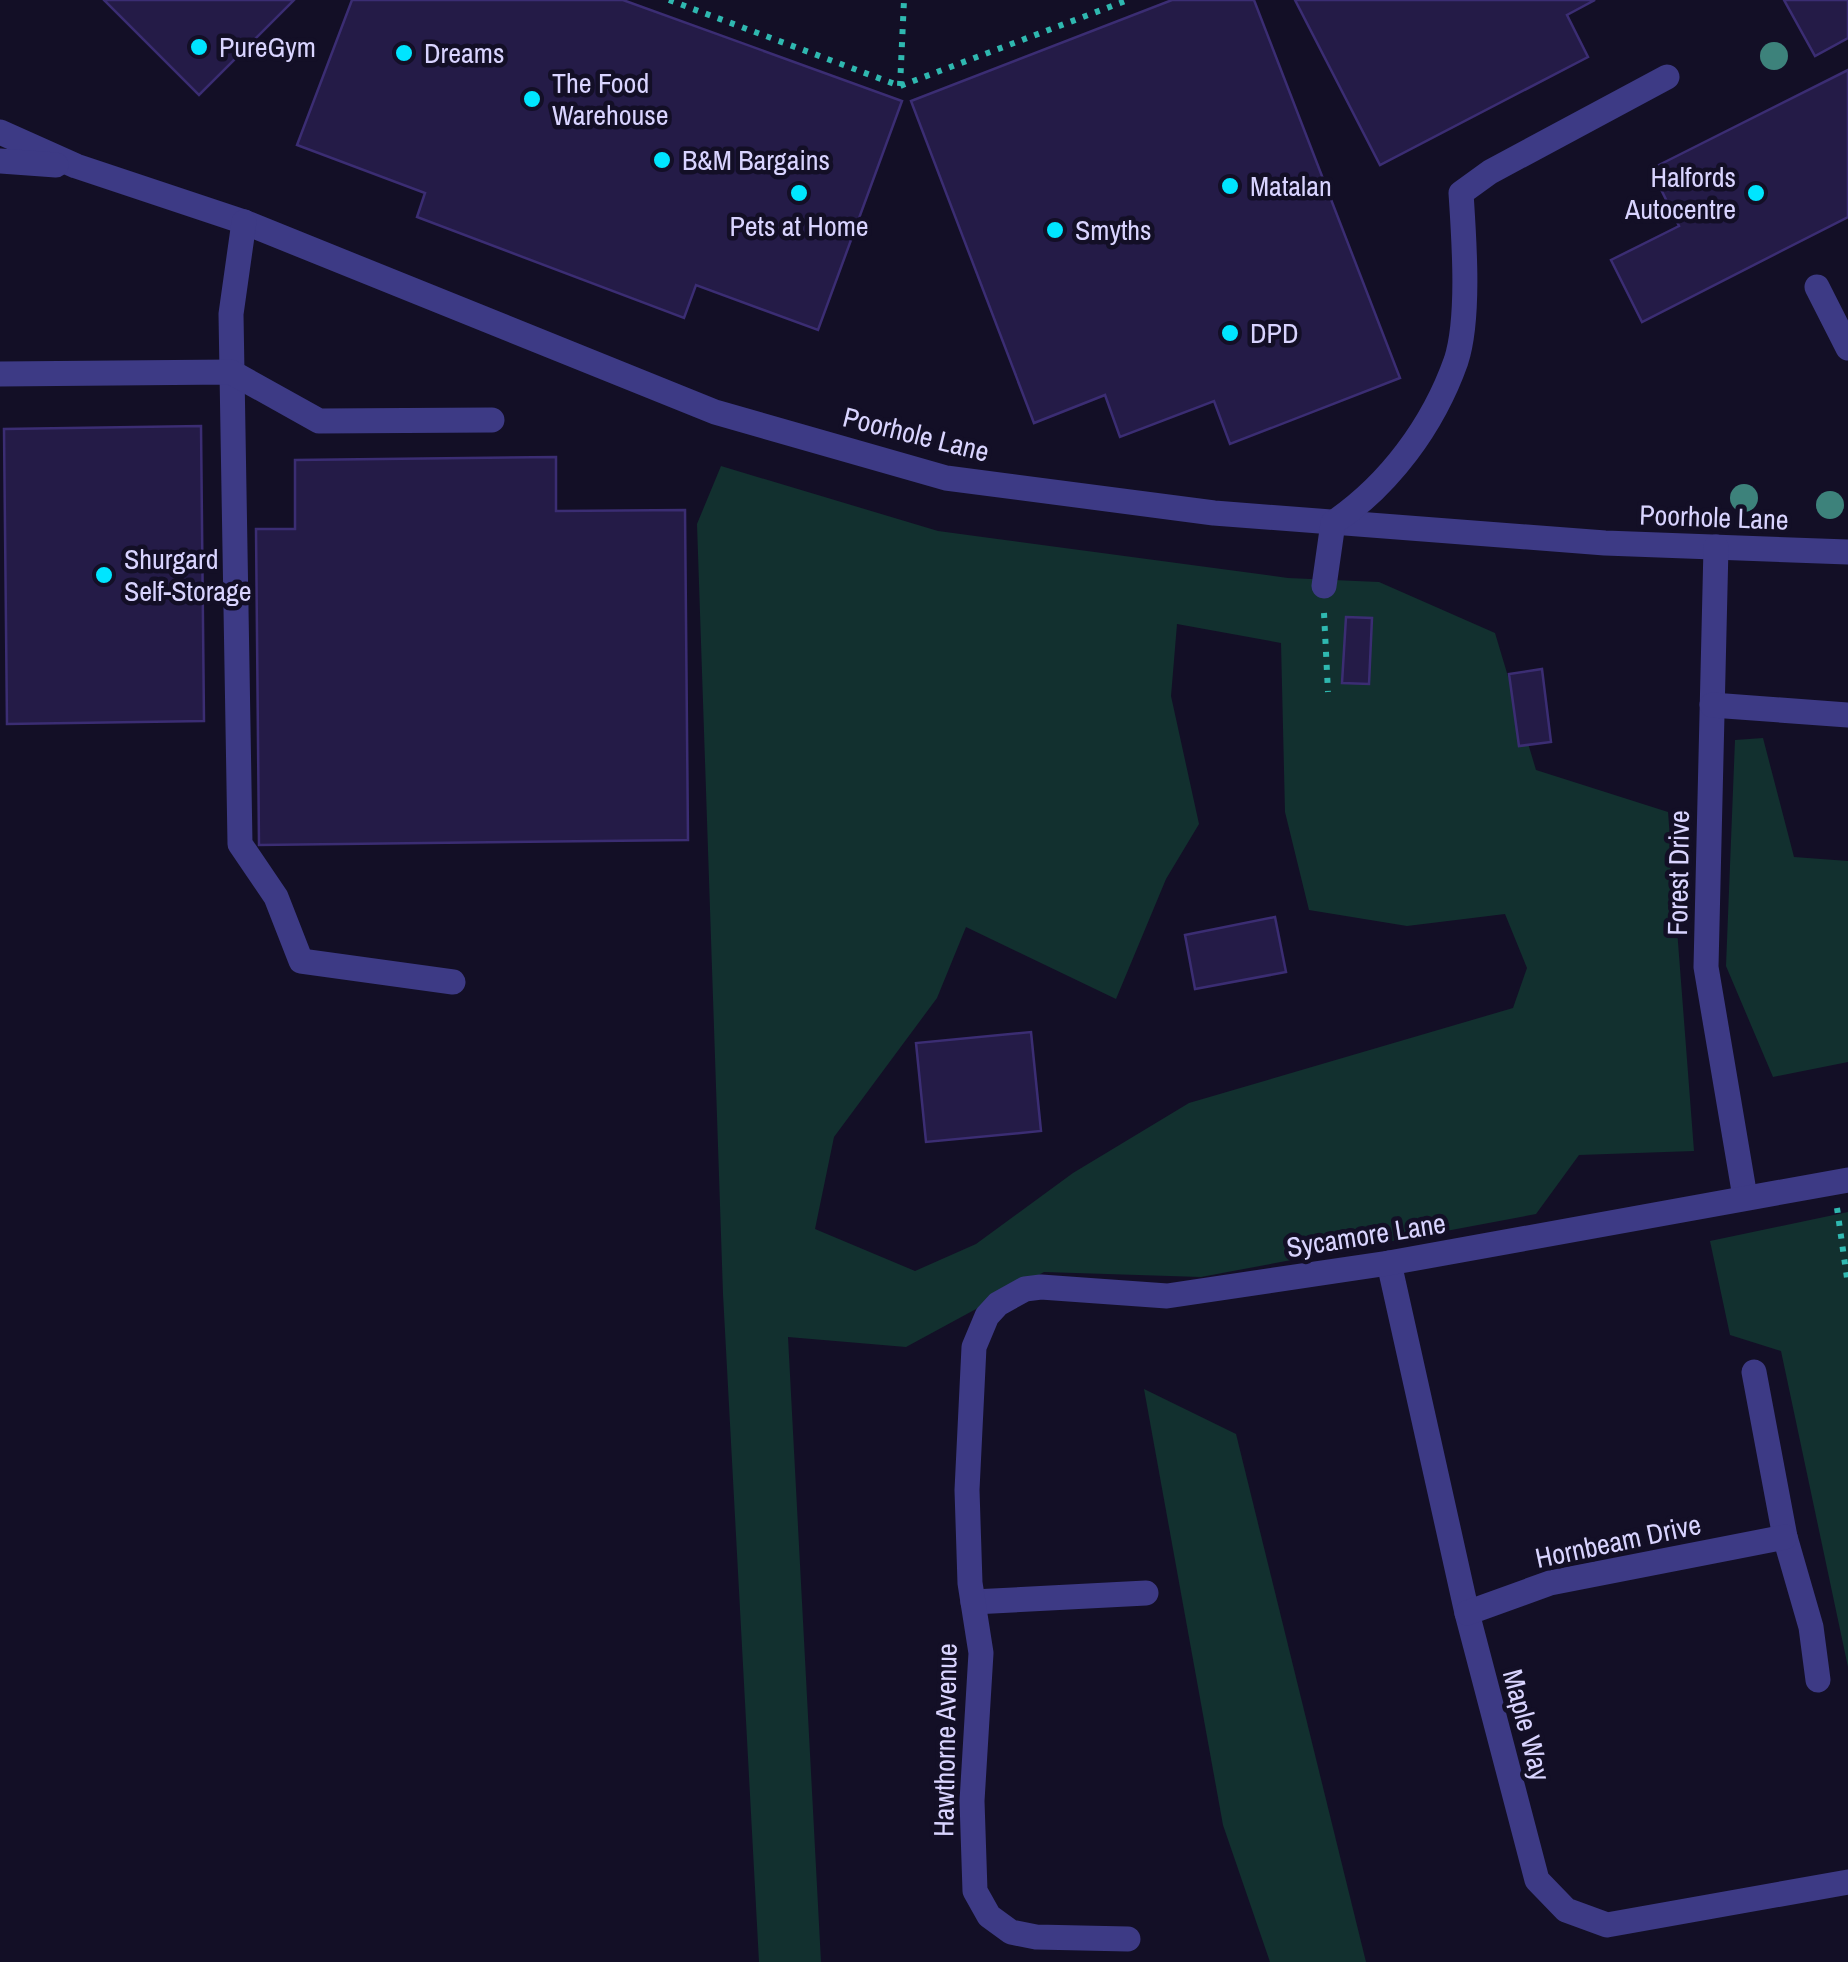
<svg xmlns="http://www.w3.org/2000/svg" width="1848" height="1962" viewBox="0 0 1848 1962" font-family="'Archivo Narrow',sans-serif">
<rect width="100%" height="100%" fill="#130f26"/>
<g fill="#12302f" fill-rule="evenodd">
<path d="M721 466 938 531 1288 578 1379 582 1495 633 1536 770 1668 812 1694 1151 1579 1155 1536 1214 1201 1277 1044 1272 906 1347 788 1337 821 1962H759L723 1294 697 524ZM1177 624 1281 643 1285 812 1309 910 1407 926 1505 914 1527 968 1513 1008 1189 1103 1073 1173 976 1244 915 1271 815 1229 834 1137 937 998 966 927 1116 999 1166 879 1199 824 1171 696Z"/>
<polygon points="1763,738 1794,857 1848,861 1848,1062 1773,1077 1726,966 1735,740"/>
<polygon points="1848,1212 1848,1667 1781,1351 1730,1335 1710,1241"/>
<polygon points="1144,1389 1236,1434 1366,1962 1270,1962 1223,1825"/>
</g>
<g fill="#241b47" stroke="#3b2d73" stroke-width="2.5">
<polygon points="104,0 294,0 199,95"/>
<polygon points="352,0 623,0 902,101 818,330 696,285 684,318 417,217 425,193 297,145"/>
<polygon points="1172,0 1254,0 1400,378 1230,444 1214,401 1120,437 1105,395 1034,423 911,101"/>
<polygon points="1295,0 1595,0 1567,15 1588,57 1380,165"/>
<polygon points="1784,0 1848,0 1848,38 1815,56"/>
<polygon points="1848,70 1848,217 1642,322 1611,260 1679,226 1651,169"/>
<polygon points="201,426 204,721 7,724 4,429"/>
<polygon points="556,457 556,511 685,510 688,840 259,845 256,529 295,529 295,460"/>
<polygon points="1346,617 1372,618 1369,684 1342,683"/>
<polygon points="1542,669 1551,742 1519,746 1509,674"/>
<polygon points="1275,917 1286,972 1195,989 1185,935"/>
<polygon points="1031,1032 1041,1131 926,1142 916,1043"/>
</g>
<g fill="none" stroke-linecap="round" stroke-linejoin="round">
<g stroke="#2fb8b0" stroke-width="6" stroke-dasharray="5 8" stroke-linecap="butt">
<polyline points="669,0 900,86 1128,0"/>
<polyline points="900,86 904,0"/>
<polyline points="1324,613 1328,692"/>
<polyline points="1837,1208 1848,1285"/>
</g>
<g stroke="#3d3a85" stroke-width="25">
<polyline points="0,132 76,166 244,222 715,412 946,478 1214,513 1605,543 1848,552"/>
<polyline points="0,161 56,165"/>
<polyline points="244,222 231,314 240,844 276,897 301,961 453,982"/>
<polyline points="1817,287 1848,348"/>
<polyline points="0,374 231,372 319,421 492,420"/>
<polyline points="1716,547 1706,967 1745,1197"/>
<path d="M1324 586 1333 523C1389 485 1433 426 1456 361 1470 318 1464 239 1461 193L1490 172 1667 77"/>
<polyline points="1712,705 1848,715"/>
<polyline points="1389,1263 1467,1613 1537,1880 1566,1910 1607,1925 1848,1882"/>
<polyline points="1754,1372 1785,1537 1811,1627 1818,1680"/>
<polyline points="973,1602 1146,1593"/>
<polyline points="1467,1613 1550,1583 1785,1537"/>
<polyline points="1128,1939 1036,1937 1011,1932 989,1916 975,1891 972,1801 981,1653 970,1583 967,1490 974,1347 987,1316 998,1304 1025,1289 1041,1287 1167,1296 1389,1263 1848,1180"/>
</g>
</g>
<g fill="#3d827b">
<circle cx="1774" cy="56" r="14"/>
<circle cx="1744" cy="498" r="14"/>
<circle cx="1830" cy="505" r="14"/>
</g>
<g fill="#00e5ff" stroke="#130f26" stroke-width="4">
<circle cx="199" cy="47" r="10"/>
<circle cx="404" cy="53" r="10"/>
<circle cx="532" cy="99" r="10"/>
<circle cx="662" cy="160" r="10"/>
<circle cx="1230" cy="186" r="10"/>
<circle cx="799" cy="193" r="10"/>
<circle cx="1756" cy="193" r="10"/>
<circle cx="1055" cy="230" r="10"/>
<circle cx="1230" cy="333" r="10"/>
<circle cx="104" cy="575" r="10"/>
</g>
<g text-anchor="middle" stroke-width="9" stroke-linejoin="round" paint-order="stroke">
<g font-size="28" fill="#d9d4ff" stroke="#130f26" text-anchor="start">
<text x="219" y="57">PureGym</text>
<text x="424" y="63">Dreams</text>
<text x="552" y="93">The Food<tspan x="552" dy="32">Warehouse</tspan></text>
<text x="682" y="170">B&amp;M Bargains</text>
<text x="1736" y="187" text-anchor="end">Halfords<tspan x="1736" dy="32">Autocentre</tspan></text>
<text x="1250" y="196">Matalan</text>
<text x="799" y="236" text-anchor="middle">Pets at Home</text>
<text x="1075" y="240">Smyths</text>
<text x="1250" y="343">DPD</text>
<text x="124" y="569">Shurgard<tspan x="124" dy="32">Self-Storage</tspan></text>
</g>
<g font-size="28" fill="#d9d4ff" stroke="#130f26">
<text transform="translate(916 434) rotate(14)" y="10">Poorhole Lane</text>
<text transform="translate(1714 517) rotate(2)" y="10">Poorhole Lane</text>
<text transform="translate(1678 873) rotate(-89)" y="10">Forest Drive</text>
<text transform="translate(1366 1235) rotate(-9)" y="10">Sycamore Lane</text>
<text transform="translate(1618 1541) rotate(-12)" y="10">Hornbeam Drive</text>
<text transform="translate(1527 1725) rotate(75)" y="10">Maple Way</text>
<text transform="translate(945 1740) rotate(-89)" y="10">Hawthorne Avenue</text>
</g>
</g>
</svg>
